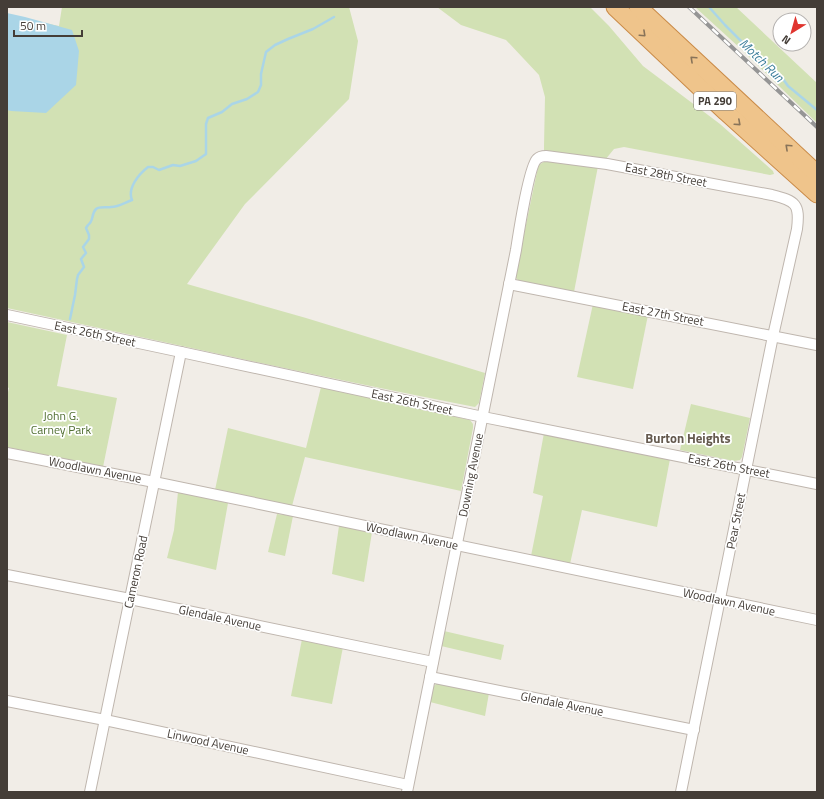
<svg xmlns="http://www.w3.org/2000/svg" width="824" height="799" viewBox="0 0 824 799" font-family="'Titillium Web',sans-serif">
<rect width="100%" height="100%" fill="#f1ede7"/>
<g fill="#d2e1b4">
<path d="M62 7H349L358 41 349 99 245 204 187 284 306 318 485 373 479 403 475 407 470 406C315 376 161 341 7 308V15L59 26Z"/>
<polygon points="437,7 590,7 609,26 643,66 720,124 773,171 774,174 770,175 624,147 614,149 605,160 544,151 544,146 545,97 539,75 506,40 461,25"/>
<polygon points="695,7 736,7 817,83 817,123 741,49"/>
<polygon points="545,161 598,166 574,292 519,281 515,277 538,167 539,165"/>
<polygon points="593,304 648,315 633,389 577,377"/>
<polygon points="7,322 67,335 57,386 117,398 103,467 7,447 7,396 9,388 7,387"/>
<polygon points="321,387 470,420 473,424 473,428 461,491 305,457 292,506 215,490 228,428 306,448"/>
<polygon points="691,404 750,418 742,457 740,460 734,461 680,450"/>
<polygon points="544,433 670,459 657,527 582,510 570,564 531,556 543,496 533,493"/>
<polygon points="178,492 228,503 216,570 167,558 174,530"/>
<polygon points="277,514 293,516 285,556 268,552"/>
<polygon points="339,526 372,532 364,582 332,574"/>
<polygon points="444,631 504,645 501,660 441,646"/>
<polygon points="302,639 343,647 332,704 291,696"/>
<polygon points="437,683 489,693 485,716 430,702 433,687"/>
</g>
<polygon fill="#aad5e7" points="7,13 25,17 72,30 79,51 76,85 46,113 11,111 7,110"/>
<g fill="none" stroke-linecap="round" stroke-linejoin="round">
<g stroke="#aad5e7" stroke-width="2.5">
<polyline points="709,7 725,25 765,65 783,79 788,86 817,110"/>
<path d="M70 319 75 295 77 279 78 275 84 267 81 259 86 253 83 247 89 239V235L86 228 88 225C94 221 91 214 96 209 99 206 108 208 111 207 118 207 126 202 132 200 127 188 139 174 148 167H153L159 170 173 165 180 166 196 161 206 154V124L208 118 222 112 232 104 247 99 258 92 261 85V74L266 52 275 45 288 39 313 29 334 17"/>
</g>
<g stroke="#bfb6ae" stroke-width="12">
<g id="minor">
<polyline points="509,284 817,345"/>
<polyline points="7,315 181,352 483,417 817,484"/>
<polyline points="7,453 154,482 817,620"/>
<polyline points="7,575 130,599 433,662"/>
<polyline points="430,677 694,730"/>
<polyline points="7,701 105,720 408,785"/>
<polyline points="90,792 181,352"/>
<path d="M407 792 516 250C518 237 529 165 537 159 539 157 543 156 546 156L607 164 772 195C796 201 800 204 797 229L773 336 681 792"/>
</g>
</g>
<g stroke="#ca8b48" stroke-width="19">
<g id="trunk">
<polyline points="615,7 726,112 817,194"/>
<polyline points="638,7 817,174"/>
</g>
</g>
<use href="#minor" stroke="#fff" stroke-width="10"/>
<use href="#trunk" stroke="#efc48b" stroke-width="17"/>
<g stroke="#959595" stroke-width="4">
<polyline id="rail" points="689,7 817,127"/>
</g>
<use href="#rail" stroke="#fff" stroke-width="2.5" stroke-dasharray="8" stroke-linecap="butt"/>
</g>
<defs><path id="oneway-chevron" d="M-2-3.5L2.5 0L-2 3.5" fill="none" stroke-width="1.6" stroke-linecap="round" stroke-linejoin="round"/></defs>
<g stroke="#887359">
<use href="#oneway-chevron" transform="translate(643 34) rotate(43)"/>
<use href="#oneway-chevron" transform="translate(693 59) rotate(-137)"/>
<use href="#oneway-chevron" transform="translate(738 123) rotate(42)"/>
<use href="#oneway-chevron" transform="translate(788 147) rotate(-137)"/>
</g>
<g text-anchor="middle" stroke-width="3.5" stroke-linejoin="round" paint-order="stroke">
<rect fill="#fff" stroke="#7c7773" stroke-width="1" x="694" y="92" width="42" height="18" rx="3"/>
<g font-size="11" font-weight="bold" fill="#443d37">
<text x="715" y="105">PA 290</text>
</g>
<g font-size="12" fill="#443d37" stroke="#fff">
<text transform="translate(666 175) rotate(11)" y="4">East 28th Street</text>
<text transform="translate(663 314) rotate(11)" y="4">East 27th Street</text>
<text transform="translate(95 334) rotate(12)" y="4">East 26th Street</text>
<text transform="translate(412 402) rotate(12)" y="4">East 26th Street</text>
<text transform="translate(729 466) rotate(11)" y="4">East 26th Street</text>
<text transform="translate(95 470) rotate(11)" y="4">Woodlawn Avenue</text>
<text transform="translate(471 475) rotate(-79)" y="4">Downing Avenue</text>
<text transform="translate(736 521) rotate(-79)" y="4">Pear Street</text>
<text transform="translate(412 536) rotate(12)" y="4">Woodlawn Avenue</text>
<text transform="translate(136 572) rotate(-78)" y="4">Cameron Road</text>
<text transform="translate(729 602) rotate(12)" y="4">Woodlawn Avenue</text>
<text transform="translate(220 618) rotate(12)" y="4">Glendale Avenue</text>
<text transform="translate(562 704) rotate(11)" y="4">Glendale Avenue</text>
<text transform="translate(208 742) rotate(12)" y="4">Linwood Avenue</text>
</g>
<g font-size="12" fill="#506e31" stroke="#fff">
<text x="61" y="420">John G.<tspan x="61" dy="14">Carney Park</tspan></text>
</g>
<g font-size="13" font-style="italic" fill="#3b7e9b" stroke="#fff">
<text transform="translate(762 60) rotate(44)" y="5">Motch Run</text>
</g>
<g font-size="13" font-weight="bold" fill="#655a4f" stroke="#fff">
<text x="688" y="443">Burton Heights</text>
</g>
</g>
<rect width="824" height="799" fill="none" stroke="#443d37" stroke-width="16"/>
<g transform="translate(792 32) rotate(217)"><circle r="19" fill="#ffffff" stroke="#b4b1af"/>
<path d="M0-3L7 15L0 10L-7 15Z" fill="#e0352f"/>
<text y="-6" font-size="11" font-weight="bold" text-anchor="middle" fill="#443d37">N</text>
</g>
<path d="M14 30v6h68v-6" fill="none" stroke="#443d37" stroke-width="2"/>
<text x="20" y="30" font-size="12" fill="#443d37" stroke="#ffffff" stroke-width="3" paint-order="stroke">50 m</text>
</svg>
